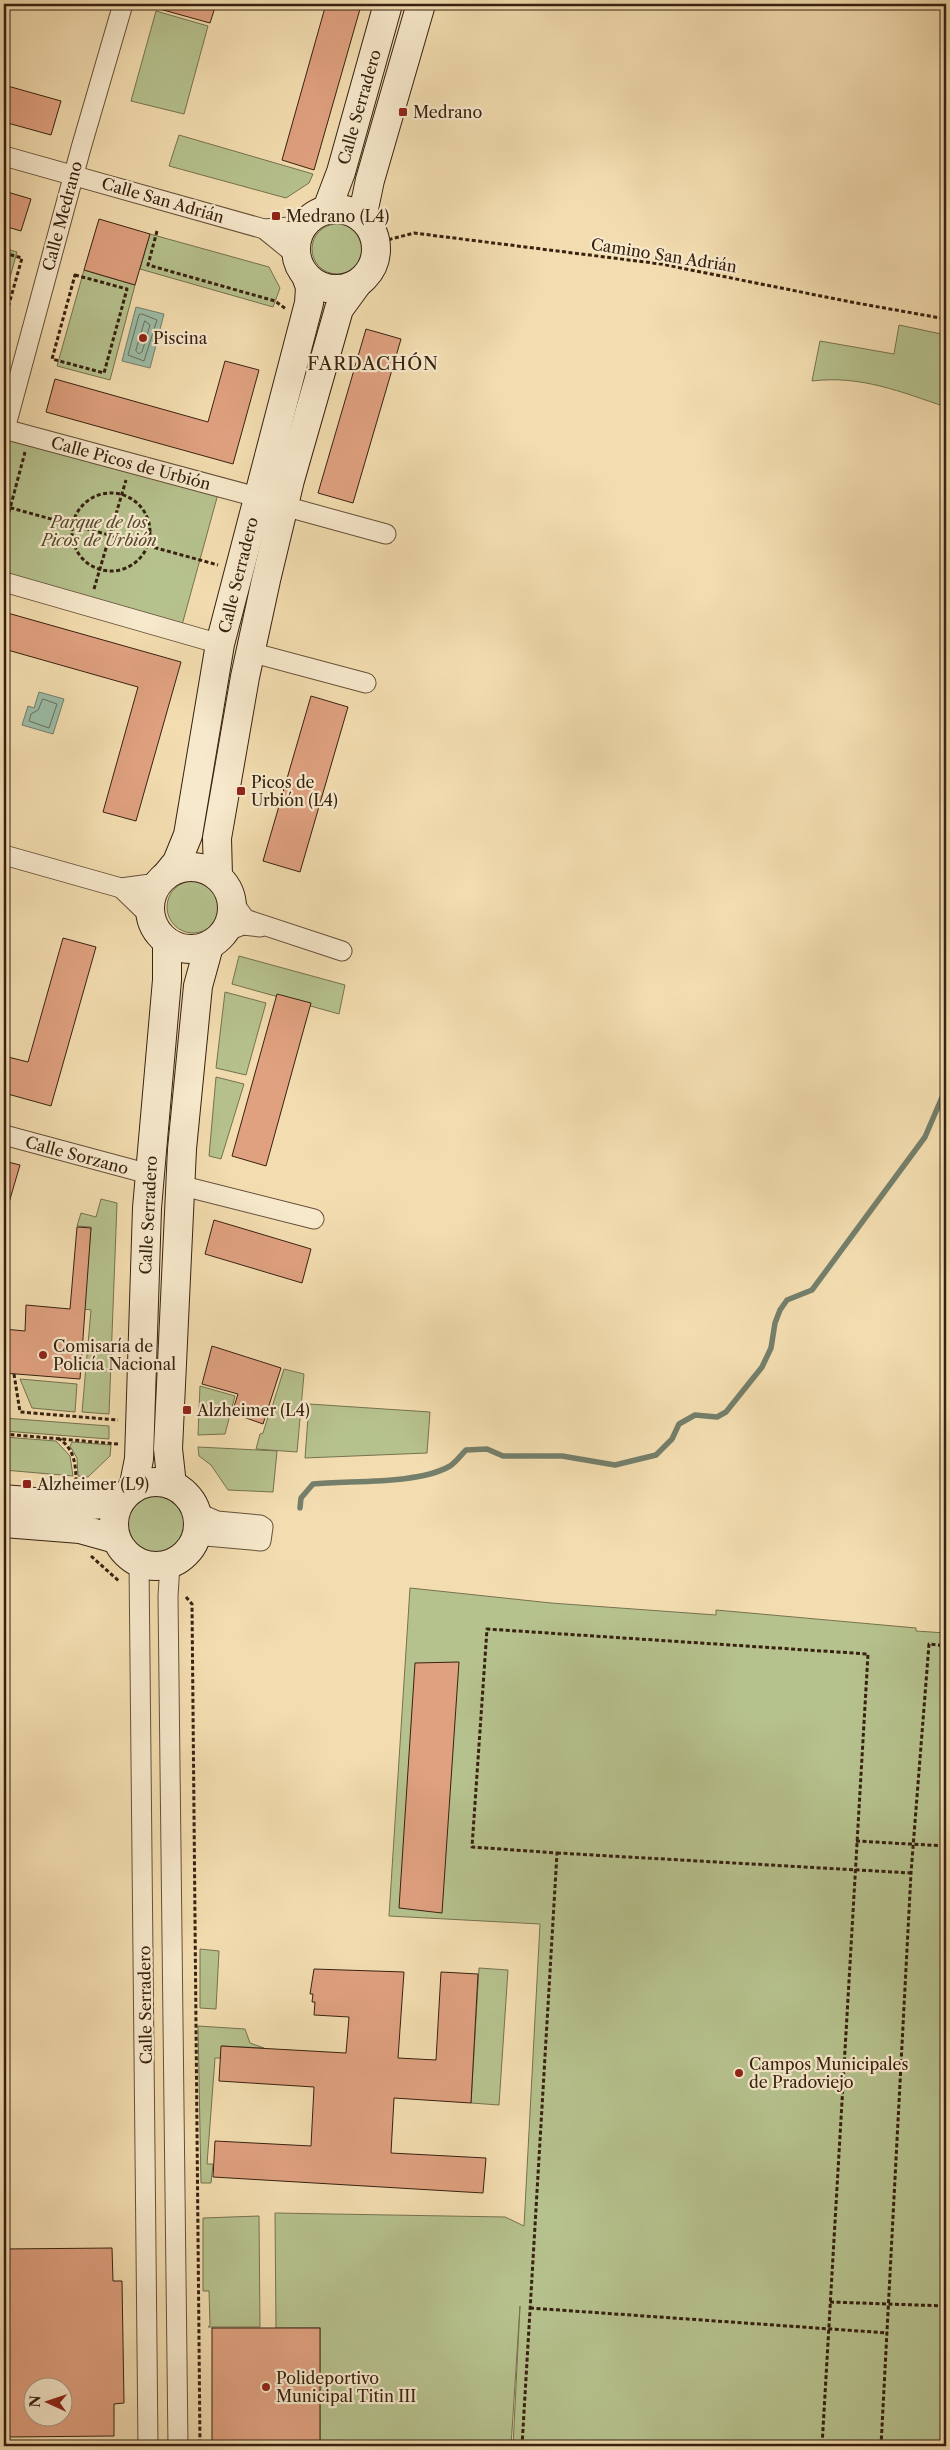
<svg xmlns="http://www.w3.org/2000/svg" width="950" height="2450" viewBox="0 0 950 2450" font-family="'Libre Caslon Text',serif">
<rect width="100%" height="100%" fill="#f3ddb0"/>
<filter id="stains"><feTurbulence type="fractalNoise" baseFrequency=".004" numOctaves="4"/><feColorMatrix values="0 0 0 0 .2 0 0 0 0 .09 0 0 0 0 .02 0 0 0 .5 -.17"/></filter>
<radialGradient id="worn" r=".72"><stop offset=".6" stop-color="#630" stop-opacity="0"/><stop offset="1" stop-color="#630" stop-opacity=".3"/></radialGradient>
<g fill="#b6c28e" stroke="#76724f">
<polygon points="156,11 208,26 184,114 131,101"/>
<polygon points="179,135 313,174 309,183 286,198 169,166"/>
<circle cx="337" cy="249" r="25"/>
<polygon points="150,234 269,267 280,288 273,307 140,269"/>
<polygon points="4,248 17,252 4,299"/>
<polygon points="84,270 135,285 110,380 57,366"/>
<path d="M899 325 946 335V407C901 392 861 375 812 381L820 341 894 354Z"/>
<polygon points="4,435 218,494 182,625 4,575"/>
<circle cx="193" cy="907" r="26"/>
<polygon points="239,956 345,985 339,1014 232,984"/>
<polygon points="225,992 266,1003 246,1075 216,1068"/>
<polygon points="216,1077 244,1084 221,1159 209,1156"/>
<polygon points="101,1199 117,1203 109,1414 82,1412 91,1310 84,1309 91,1227 77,1226 81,1213 96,1217"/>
<polygon points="284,1369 304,1374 297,1452 256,1449 260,1434 263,1433 271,1407 272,1407"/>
<polygon points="20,1379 77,1384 75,1412 32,1408"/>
<polygon points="200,1386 235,1396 225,1434 198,1435"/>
<polygon points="309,1404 430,1412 427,1453 305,1458"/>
<polygon points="4,1418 109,1426 109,1439 4,1431"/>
<polygon points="4,1437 56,1441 70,1456 73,1476 4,1470"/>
<polygon points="72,1442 111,1445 110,1456 88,1477 78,1476 77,1458 70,1446"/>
<polygon points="198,1447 277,1451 273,1492 228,1490 211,1465 199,1456"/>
<circle cx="156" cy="1525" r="29"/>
<polygon points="410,1588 551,1603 716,1615 716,1610 916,1628 916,1631 946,1633 946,2446 513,2446 520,2306 511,2446 320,2446 320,2328 276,2328 275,2213 505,2217 524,2226 540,1924 389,1916"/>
<polygon points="200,1949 219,1951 216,2009 200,2008"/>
<polygon points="479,1968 508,1970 499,2105 471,2103"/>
<polygon points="198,2026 245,2029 250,2043 264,2048 222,2046 221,2058 215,2058 207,2164 213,2164 211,2183 201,2183"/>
<polygon points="259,2216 260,2327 208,2327 210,2325 209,2291 203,2291 203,2218"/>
</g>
<g fill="#9cbda7" stroke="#747f6b">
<polygon points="136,307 164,314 150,368 122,361"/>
<polygon points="39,692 64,699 53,734 22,725 28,706 34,708"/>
</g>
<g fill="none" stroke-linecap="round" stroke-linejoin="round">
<g stroke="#6a6f5c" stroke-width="1">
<polygon points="142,314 157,320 144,361 128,355 139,315"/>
<polygon points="145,321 150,325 142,352 139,354 136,351"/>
<polygon points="43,699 57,704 49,728 29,721 31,714 38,710"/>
</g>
<path stroke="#747f6b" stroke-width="5.5" d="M300 1508 301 1498 313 1484C350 1480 417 1485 450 1466 456 1462 461 1455 466 1450L487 1449 503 1456H562L615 1465 656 1455 672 1439 679 1424 695 1415 717 1417 726 1412 762 1367 771 1348 775 1323 780 1310 787 1300 812 1290 925 1137 946 1088"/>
</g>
<g fill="#e0a180" stroke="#372110" fill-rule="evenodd">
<polygon points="156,4 216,4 210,23 156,8"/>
<polygon points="326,4 341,4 360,9 314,170 282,160"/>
<polygon points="4,85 61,101 51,135 4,122"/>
<polygon points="4,191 31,199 21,231 4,226"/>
<polygon points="99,219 150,234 135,285 84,270"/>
<polygon points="366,329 401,339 353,503 318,493"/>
<polygon points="225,361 259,370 233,464 46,412 55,379 208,422"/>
<polygon points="4,612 181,662 136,821 103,812 138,687 4,649"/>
<polygon points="311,696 348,707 300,872 263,861"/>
<polygon points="63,938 96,947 51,1106 4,1093 4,1056 28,1062"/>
<polygon points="277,994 311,1003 266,1166 232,1156"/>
<polygon points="4,1161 20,1165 8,1206 4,1206"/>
<polygon points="214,1220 311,1249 302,1283 205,1254"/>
<polygon points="77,1227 91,1228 80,1379 4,1373 4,1329 25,1331 26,1305 70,1309"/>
<polygon points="212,1346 281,1368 263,1424 232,1413 238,1394 202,1384"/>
<polygon points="459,1662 442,1913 399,1908 415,1663"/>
<polygon points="314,1969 404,1972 398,2058 436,2060 441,1972 478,1974 471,2103 394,2098 391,2153 486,2158 483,2193 213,2177 215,2141 311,2146 314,2087 219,2081 221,2046 346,2053 349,2017 314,2015 315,2002 312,2002 313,1994 310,1994"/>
<path d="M112 2248 113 2281H122L124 2403 114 2404V2436L5 2437 4 2249ZM32 2388H62V2418H32Z"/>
<rect x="212" y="2328" width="108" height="118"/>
</g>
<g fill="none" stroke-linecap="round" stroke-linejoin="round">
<g stroke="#665038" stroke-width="21">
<g id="street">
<polyline points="4,156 264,229 303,226"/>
<polyline points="264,229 296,255"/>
<polyline points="4,429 257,497"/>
<polyline points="5,429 81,148 123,4"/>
<polyline points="284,506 386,534"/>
<polyline points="4,582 220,644"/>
<polyline points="250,652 366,683"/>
<polyline points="4,855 121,888 158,883"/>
<polyline points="121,888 151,917"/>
<polyline points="233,902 245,919 342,951"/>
<polyline points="225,932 243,925 260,927"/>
<polyline points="4,1135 149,1174"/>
<polyline points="179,1185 314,1219"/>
<polyline points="195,1540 206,1536 261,1541 263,1527 260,1525 217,1521 196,1512"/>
<polyline points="139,1563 148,2446"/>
<polyline points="170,1564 168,1596 178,2446"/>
</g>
</g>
<g stroke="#372110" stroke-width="30">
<g id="secondary">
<circle cx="336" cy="249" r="40"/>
<polyline points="327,209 341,172 388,4"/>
<polyline points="362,218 370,180 421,4"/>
<circle cx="191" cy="908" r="41"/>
<polyline points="168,873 177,862 188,835 220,644 309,303 310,287 306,276"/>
<polyline points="218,876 217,838 245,677 266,580 290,480 339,309 358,283"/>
<circle cx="156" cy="1524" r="42"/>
<polyline points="172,1485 168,1449 182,1149 198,986 209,946"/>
<polyline points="133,1489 139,1459 147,1208 167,980 167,942"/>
<path d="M4 1499C42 1502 82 1509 120 1502"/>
<polyline points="4,1523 80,1529 116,1539"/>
</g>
</g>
<g stroke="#372110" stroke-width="3" stroke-dasharray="4 2.5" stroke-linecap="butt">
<polyline points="360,9 362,4"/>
<polyline points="157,231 148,265 275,301 286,309"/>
<polyline points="376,243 414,233 661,264 851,302 946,319"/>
<polyline points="4,253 22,258 4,322"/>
<polygon points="75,275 127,289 104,373 52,359"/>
<circle cx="111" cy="532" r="39"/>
<polyline points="4,506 218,565"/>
<polyline points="4,531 25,452"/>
<polyline points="94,589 126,480"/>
<polyline points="14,1374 20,1412 118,1420"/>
<polyline points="4,1434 118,1444"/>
<path d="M58 1438C75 1449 76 1465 76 1484"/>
<polyline points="91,1556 120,1582"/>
<polyline points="186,1597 192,1604 200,2446"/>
<polyline points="856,1841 946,1846"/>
<polyline points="557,1853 911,1873"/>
<polyline points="830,2302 946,2306"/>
<polyline points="530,2308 888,2333"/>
<polyline points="522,2446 557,1853 472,1847 487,1629 868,1654 822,2446"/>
<polyline points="881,2446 911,1873 929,1644 946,1646"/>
</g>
<use href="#street" stroke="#f7e9cc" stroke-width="19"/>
<use href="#secondary" stroke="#f7e9cc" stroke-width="28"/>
</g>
<g fill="#8f2418" stroke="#f7e9cc" stroke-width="2">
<rect x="398" y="107" width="10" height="10" rx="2.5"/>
<rect x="271" y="211" width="10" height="10" rx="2.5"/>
<circle cx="143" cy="338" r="5"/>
<rect x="236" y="786" width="10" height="10" rx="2.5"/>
<circle cx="43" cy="1355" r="5"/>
<rect x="182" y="1405" width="10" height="10" rx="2.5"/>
<rect x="22" y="1479" width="10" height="10" rx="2.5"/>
<circle cx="739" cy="2073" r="5"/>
<circle cx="266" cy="2387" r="5"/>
</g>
<g text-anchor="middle" stroke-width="4.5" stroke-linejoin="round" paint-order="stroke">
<g font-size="16" fill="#372110" stroke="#f7e9cc">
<text transform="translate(359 107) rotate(-74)" y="6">Calle Serradero</text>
<text transform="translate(163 200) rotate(16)" y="6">Calle San Adrián</text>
<text transform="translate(62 216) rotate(-75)" y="6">Calle Medrano</text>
<text transform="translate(664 255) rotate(9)" y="6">Camino San Adrián</text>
<text transform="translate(131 463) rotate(15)" y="6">Calle Picos de Urbión</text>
<text transform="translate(238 575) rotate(-76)" y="6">Calle Serradero</text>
<text transform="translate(77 1155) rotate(15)" y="6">Calle Sorzano</text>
<text transform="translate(148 1215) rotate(-87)" y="6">Calle Serradero</text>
<text transform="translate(145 2005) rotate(-91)" y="6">Calle Serradero</text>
</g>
<g font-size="16" fill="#372110" stroke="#f7e9cc" text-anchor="start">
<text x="413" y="118">Medrano</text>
<text x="286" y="222">Medrano (L4)</text>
<text x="153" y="344">Piscina</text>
<text x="251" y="788">Picos de<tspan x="251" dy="18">Urbión (L4)</tspan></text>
<text x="53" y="1352">Comisaría de<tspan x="53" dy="18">Policía Nacional</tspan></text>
<text x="197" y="1416">Alzheimer (L4)</text>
<text x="37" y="1490">Alzheimer (L9)</text>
<text x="749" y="2070">Campos Municipales<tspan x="749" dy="18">de Pradoviejo</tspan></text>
<text x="276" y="2384">Polideportivo<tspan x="276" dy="18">Municipal Titin III</tspan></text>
</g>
<g font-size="16" font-style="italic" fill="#574930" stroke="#f7e9cc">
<text x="99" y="528">Parque de los<tspan x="99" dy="18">Picos de Urbión</tspan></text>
</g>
<g font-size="18" letter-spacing="1" fill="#372110" stroke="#f7e9cc">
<text x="373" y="370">FARDACHÓN</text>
</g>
</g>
<rect width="950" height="2450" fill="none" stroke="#f3ddb0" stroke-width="20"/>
<rect x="5" y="5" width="940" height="2440" fill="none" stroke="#372110" stroke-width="2.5"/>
<rect x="10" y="10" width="930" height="2430" fill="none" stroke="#372110"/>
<g transform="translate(48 2402) rotate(273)"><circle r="24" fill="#f7e9cc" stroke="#aa9981"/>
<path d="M0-4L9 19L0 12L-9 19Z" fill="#8f2418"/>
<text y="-8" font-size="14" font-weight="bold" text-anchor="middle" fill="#372110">N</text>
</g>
<rect width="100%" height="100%" filter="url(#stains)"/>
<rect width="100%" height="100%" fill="url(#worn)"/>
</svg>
